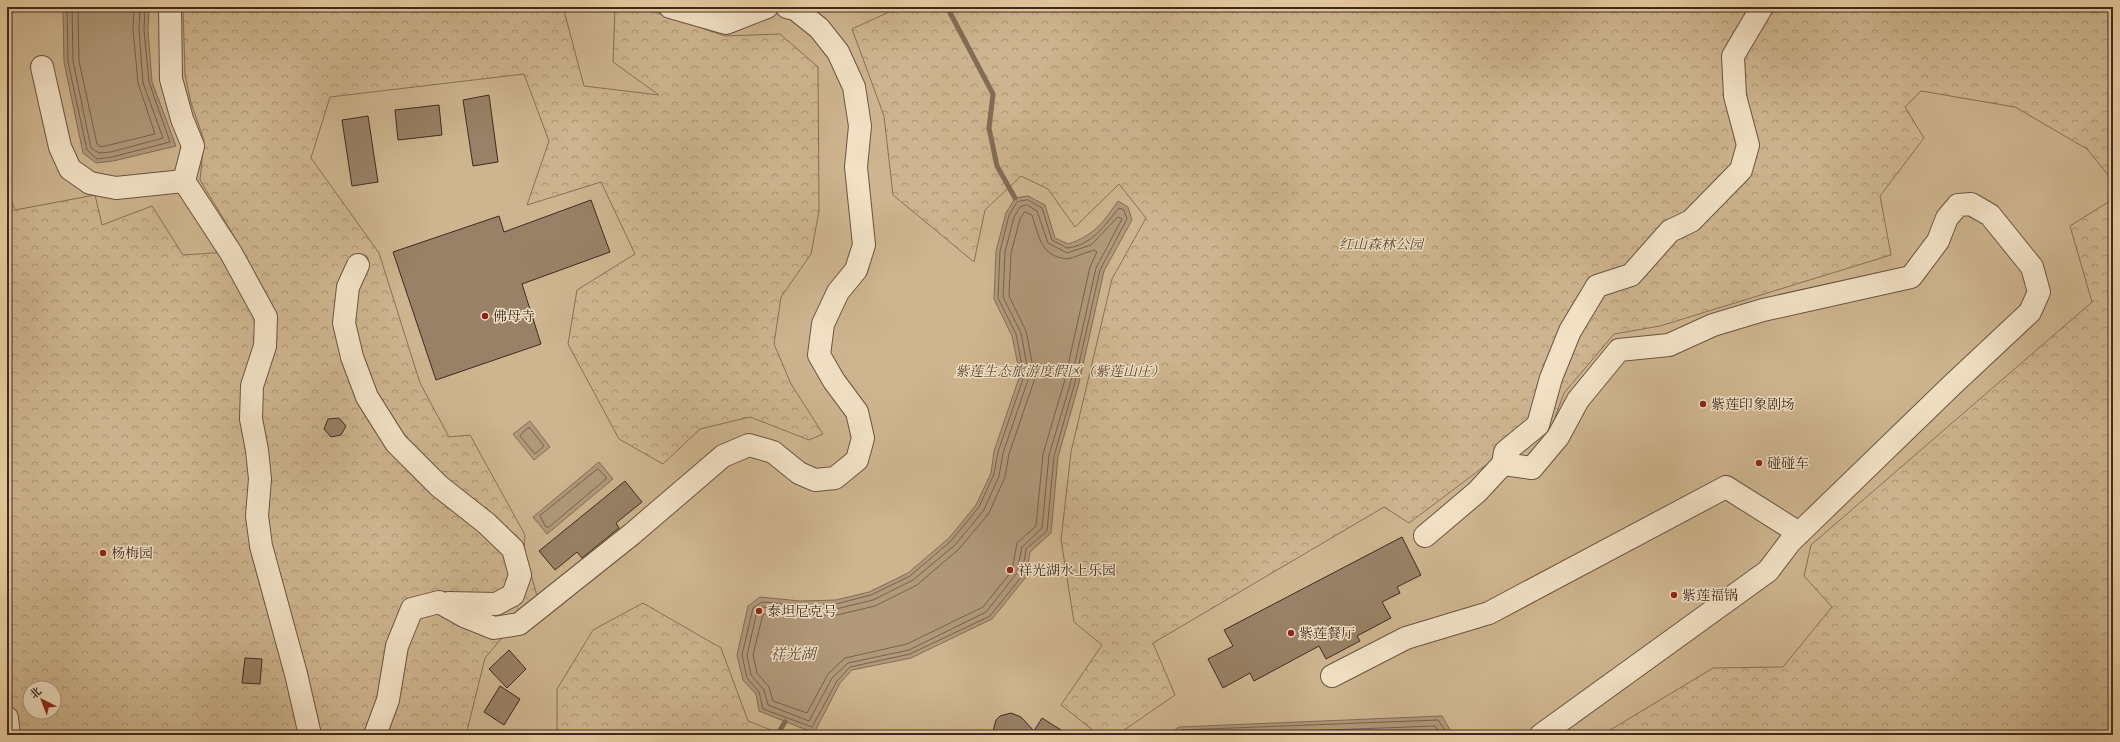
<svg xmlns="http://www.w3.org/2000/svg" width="2120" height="742" viewBox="0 0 2120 742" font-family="'Sorts Mill Goudy','Noto Serif SC',serif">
<defs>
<pattern id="forest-crowns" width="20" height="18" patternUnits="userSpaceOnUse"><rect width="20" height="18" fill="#ceb58f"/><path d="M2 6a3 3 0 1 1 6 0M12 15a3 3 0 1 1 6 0" fill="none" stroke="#a99374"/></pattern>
</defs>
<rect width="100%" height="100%" fill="#ebd1a6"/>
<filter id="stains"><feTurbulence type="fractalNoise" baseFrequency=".005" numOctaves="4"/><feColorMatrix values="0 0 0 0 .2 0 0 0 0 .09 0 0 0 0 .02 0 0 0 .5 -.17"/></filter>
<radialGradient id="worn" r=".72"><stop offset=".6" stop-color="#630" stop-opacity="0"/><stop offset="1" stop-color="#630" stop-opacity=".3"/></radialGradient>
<path fill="#ceb58f" stroke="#867058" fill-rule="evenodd" d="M7 7H2113V505L2030 735H7ZM30 688H54V712H30Z"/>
<g fill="url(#forest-crowns)" stroke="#867058" fill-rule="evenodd">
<path d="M183 7H563L584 86 659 95 613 62 615 7 649 10 725 36 780 34 818 67 819 211 811 254 781 297 774 344 791 384 823 434 809 440 750 417 700 429 663 464 619 439 568 344 577 290 635 254 601 182 527 205 549 141 524 74 330 97 311 158 379 253 420 383 449 437 470 435 525 535 524 550 537 596 485 658 466 735H7V190L15 210 95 195 102 225 152 206 183 255 243 251 200 180 204 140 191 103 185 75ZM30 688H54V712H30Z"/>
<polygon points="900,7 2113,7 2113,181 2087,149 2015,107 1921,91 1905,107 1924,138 1880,196 1891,255 1660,326 1614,334 1564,393 1550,431 1486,465 1409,523 1384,507 1153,643 1175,695 1117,735 1099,735 1061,705 1102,645 1074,622 1061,540 1071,452 1112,279 1146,218 1119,184 1075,227 1048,189 1021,176 985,210 974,262 893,195 884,116 852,29"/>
<polygon points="2113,199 2113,735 1602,735 1713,668 1783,667 1832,607 1804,576 1811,545 2092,302 2070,226"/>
<polygon points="643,603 721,648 748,721 784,735 557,735 557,689 593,630"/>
</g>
<g fill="#b09879" stroke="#826c56">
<polygon points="63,7 149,7 148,30 152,82 176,146 113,161 96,163 83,153 64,62"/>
<path d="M1028 196 1045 205 1055 238 1068 244C1093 236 1103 223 1118 201L1128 207 1132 220 1104 271 1078 387 1058 457 1051 533 1030 552 1026 577 992 619 911 658 852 670 840 683 814 733 759 711 756 694 743 680 737 655 748 606 760 597 800 601 836 600 869 592 908 573 949 538 976 505 991 473 994 451 1020 375 1012 336 994 299 996 251 1006 213 1015 198Z"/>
<polygon points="530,421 550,447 534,460 513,434"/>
<polygon points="599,462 613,479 547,534 533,517"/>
<polygon points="1442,716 1453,735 1168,735 1179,727"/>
</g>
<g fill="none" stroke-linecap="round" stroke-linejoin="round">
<g stroke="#77614d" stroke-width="1">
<polyline points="67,7 68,62 87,150 97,159 112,157 170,142 149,82 144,30 145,7"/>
<polyline points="72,7 73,61 91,148 99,153 111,152 163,138 143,83 139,30 140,7"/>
<polyline points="78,7 79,61 97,144 101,147 155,134 138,83 133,30 134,7"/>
<path d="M1028 200 1042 208 1052 240 1067 248C1091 246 1105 225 1119 208L1124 210 1127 219 1100 270 1074 386 1054 456 1047 531 1026 549 1022 576 990 616 910 654 850 667 837 681 812 727 763 709 759 692 747 678 742 655 753 608 762 602 800 605 836 604 871 595 910 576 951 541 979 507 994 474 998 452 1024 376 1016 334 998 298 1000 251 1009 215 1017 202Z"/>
<polygon points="1027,205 1037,211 1048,243 1067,253 1091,245 1118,217 1122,219 1096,268 1070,385 1049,455 1042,528 1022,547 1017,573 986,612 909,650 848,663 832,678 809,721 768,705 764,690 751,675 747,655 757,611 763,607 800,610 836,609 873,600 913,580 955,545 984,510 999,476 1003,453 1029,377 1021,333 1003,297 1005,252 1014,217 1020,207"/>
<path d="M1025 212 1032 215C1039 237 1041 257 1068 259L1094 250 1097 252 1090 267 1064 383 1043 454 1036 526 1017 543 1012 571 983 607 907 644 845 658 828 674 807 713 773 701 769 687 757 673 753 655 763 614 837 615 875 606 917 585 959 549 989 513 1005 477 1009 454 1035 378 1026 331 1009 296 1011 253 1020 219Z"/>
<polygon points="528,428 530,428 544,446 535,454 520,436"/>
<polygon points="598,469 606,477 606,479 549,527 546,527 540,516"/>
<polyline points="1174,735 1181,730 1438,720 1448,735"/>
<polyline points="1193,735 1435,726 1442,735"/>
<polyline points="1348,735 1432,732 1435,735"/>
</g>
<g stroke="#826c56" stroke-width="5">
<polyline points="947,7 993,94 989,128 997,166 1015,198"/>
<polyline points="777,735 785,722"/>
</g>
</g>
<g fill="#988166" stroke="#3e2a21">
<polygon points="489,95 498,162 473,166 463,100"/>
<polygon points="439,105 442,135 398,140 395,110"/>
<polygon points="368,116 378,182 352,186 342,120"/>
<polygon points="591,200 610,252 522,284 541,344 436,380 393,252 499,216 504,232"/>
<polygon points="339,418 346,426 341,435 331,437 324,429 328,419"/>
<polygon points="625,481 642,502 616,523 619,528 582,558 577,552 555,570 539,551"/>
<polygon points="1402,537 1421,575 1397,587 1400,593 1382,602 1391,618 1357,636 1360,641 1326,659 1319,646 1254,681 1250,673 1223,688 1208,659 1233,646 1224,630"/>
<polygon points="509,650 526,669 507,688 489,669"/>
<polygon points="245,658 262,659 260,684 242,683"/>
<polygon points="500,686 520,699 504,725 484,712"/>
<polygon points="1011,713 1021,717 1034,731 1042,718 1069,735 992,735 996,720 1000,716"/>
</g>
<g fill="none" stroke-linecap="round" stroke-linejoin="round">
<g stroke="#695442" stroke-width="24">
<g id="minor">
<polyline points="170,7 171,79 182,119 193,146 184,181 231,253 266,317 265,346 252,386 251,419 257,450 260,479 257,516 261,546 296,674 310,735"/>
<polyline points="670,7 726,23 767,7"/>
<polyline points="42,67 60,147 70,169 90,183 116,188 184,181"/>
<polyline points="358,265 348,287 344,323 352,357 367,397 396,443 439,486 486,523 513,549 520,575 513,595 496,604 448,603"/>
<polyline points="1503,464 1505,452 1538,425 1551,378 1570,331 1597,286 1631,275 1670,231 1691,221 1741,170 1748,145 1735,96 1733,56 1762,7"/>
<polyline points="1425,536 1477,492 1503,464 1532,468 1558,437 1578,400 1619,350 1669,345 1713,325 1763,310 1911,277 1938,241 1947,218 1958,205 1971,204 1990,215 2032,267 2039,292 2030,312 1951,386 1790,542 1768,571 1541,735"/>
<polyline points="1332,676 1406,638 1489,613 1726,487 1799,533"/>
<polyline points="7,718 9,735"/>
<polyline points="375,735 388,700 397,646 412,609 439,602 464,616 494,628 519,624 632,534 723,456 749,445 773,452 799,473 815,480 835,478 857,460 863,438 857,412 834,381 819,355 823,324 838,292 856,270 864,245 856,167 860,126 854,87 838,52 819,28 795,9 787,7"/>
</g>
</g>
<use href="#minor" stroke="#f2e1c5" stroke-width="22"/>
</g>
<g fill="#8f2418" stroke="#f2e1c5" stroke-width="1.5">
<circle cx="485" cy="316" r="4"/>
<circle cx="1703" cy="404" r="4"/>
<circle cx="1759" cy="463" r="4"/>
<circle cx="103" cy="553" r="4"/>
<circle cx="1010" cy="570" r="4"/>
<circle cx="1674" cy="595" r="4"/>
<circle cx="759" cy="611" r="4"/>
<circle cx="1291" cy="633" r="4"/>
</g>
<g text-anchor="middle" stroke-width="3" stroke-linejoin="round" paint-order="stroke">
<g font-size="14" font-style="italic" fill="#5b4637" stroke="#f2e1c5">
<text x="1381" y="249">红山森林公园</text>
<text x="1060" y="376">紫莲生态旅游度假区（紫莲山庄）</text>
</g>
<g font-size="14" fill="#3e2a21" stroke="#f2e1c5" text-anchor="start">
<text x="493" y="321">佛母寺</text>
<text x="1711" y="409">紫莲印象剧场</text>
<text x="1767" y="468">碰碰车</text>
<text x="111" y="558">杨梅园</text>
<text x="1018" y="575">祥光湖水上乐园</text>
<text x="1682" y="600">紫莲福锅</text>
<text x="767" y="616">泰坦尼克号</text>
<text x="1299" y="638">紫莲餐厅</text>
</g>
<g font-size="15" font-style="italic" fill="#5a4637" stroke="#f2e1c5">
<text x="793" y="659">祥光湖</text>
</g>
</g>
<rect width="2120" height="742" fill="none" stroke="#ebd1a6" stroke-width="24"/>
<rect x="8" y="8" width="2104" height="726" fill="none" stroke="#3e2a21" stroke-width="2"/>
<rect x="12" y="12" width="2096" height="718" fill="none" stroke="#3e2a21"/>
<g transform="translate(42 700) rotate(318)"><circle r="19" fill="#f2e1c5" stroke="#aa9883"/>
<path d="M0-3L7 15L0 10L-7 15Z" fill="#8f2418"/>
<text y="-6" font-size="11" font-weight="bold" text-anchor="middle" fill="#3e2a21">北</text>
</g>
<rect width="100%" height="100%" filter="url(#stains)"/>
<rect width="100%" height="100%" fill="url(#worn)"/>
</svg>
